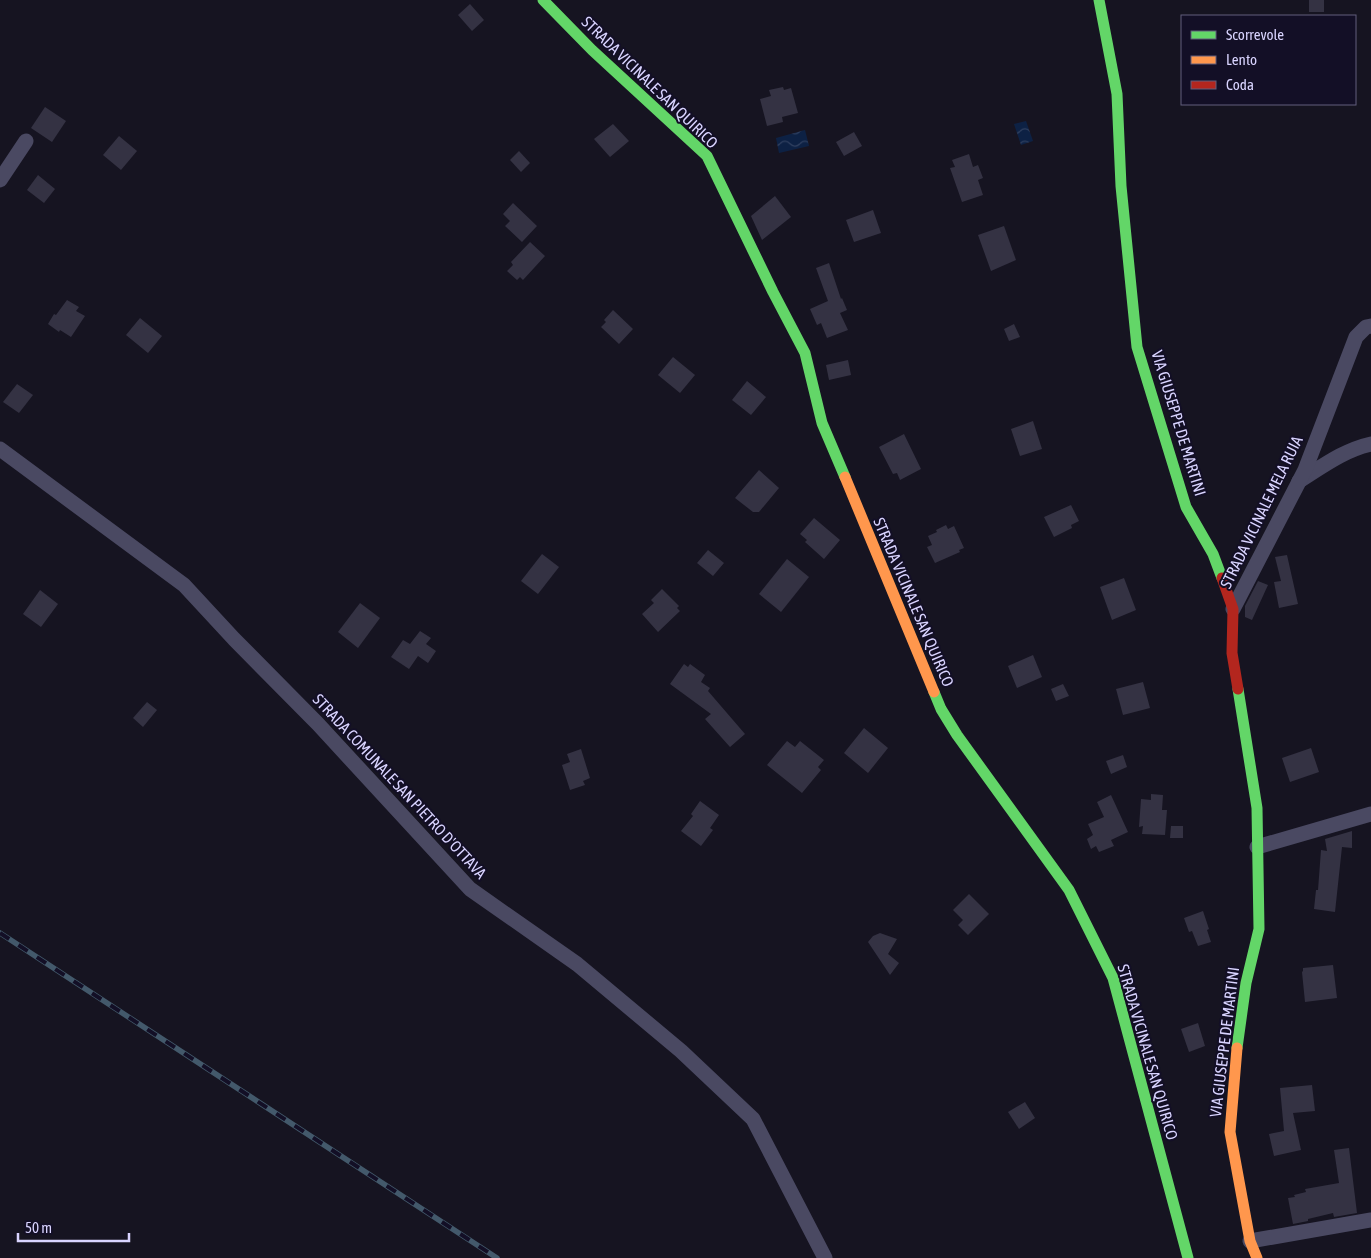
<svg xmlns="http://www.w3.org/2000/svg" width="1371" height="1258" viewBox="0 0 1371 1258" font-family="'Asap Condensed',sans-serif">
<defs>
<pattern id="water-waves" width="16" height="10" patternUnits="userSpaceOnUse" patternTransform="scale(1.25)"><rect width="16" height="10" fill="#0d2144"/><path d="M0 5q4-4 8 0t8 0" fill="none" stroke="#304060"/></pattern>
</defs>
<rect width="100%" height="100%" fill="#161421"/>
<g fill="url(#water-waves)">
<polygon points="1026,121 1033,141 1021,145 1014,124"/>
<polygon points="805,130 809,146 779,153 776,138"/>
</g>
<g fill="#343243">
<rect x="1309" y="0" width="15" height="12"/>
<polygon points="470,4 484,20 472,31 458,15"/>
<polygon points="783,87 784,90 791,88 798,113 782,117 783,122 767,126 760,99 771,96 769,90"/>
<polygon points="45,107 66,121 52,142 31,128"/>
<polygon points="613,124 629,141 610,157 594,139"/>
<polygon points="854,132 862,146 844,156 836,142"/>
<polygon points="119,136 137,151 121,170 103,155"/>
<polygon points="519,151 530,163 521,172 510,160"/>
<polygon points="969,154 973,167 978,165 983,178 978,180 983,195 962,202 950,168 955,167 952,160"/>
<polygon points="38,175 55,189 44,203 27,190"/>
<polygon points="775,196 791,217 762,240 751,216"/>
<polygon points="513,203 537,226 522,242 505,226 510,221 503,214"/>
<polygon points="873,210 881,233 854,242 846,220"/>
<polygon points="1004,226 1016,260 991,271 978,235"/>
<polygon points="530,242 545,256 523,280 520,277 517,280 507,271 513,265 511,262"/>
<polygon points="829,263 841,299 842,298 847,310 840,313 848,330 827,338 821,323 817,325 810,309 828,301 816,268"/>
<polygon points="67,300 79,307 76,311 85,316 71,337 60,330 59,332 48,324 54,314 56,315"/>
<polygon points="613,310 633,329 619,344 601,327 606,322 604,320"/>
<polygon points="140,318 162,336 148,353 126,335"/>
<polygon points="1014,324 1020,337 1009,341 1004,329"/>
<polygon points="673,357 695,375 680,393 658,375"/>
<polygon points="848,360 851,375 829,380 826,365"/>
<polygon points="747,381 766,397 751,415 732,400"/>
<polygon points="17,384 33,395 19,413 3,402"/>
<polygon points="1033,421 1042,449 1020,456 1011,429"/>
<polygon points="904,434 921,469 900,480 897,473 893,474 879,447"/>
<polygon points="759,470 779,488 759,512 753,512 735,498"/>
<polygon points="1071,505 1079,521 1071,525 1072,528 1054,537 1044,517"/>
<polygon points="814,518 840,540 824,559 805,542 807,540 800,534"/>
<polygon points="946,525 948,529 954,526 964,548 959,550 960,552 935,563 927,547 932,545 928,536 937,532 936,530"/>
<polygon points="708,550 724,563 713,576 697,563"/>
<polygon points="542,554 559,567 538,594 521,581"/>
<polygon points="1287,555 1298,604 1279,608 1274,582 1281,581 1275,557"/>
<polygon points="787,559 809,577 781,612 759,594"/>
<polygon points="1124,578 1136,610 1112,620 1100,587"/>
<polygon points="1258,581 1268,585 1252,620 1245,617 1245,606"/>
<polygon points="662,589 679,606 677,608 680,611 658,632 642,614 654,603 651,600"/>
<polygon points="40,590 58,604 41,627 23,614"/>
<polygon points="360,603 380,618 358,648 338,632"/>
<polygon points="420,631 431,638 426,644 436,651 428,663 418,656 409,669 391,657 403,640 410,644"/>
<polygon points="1033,655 1042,677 1017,688 1008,666"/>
<polygon points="684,664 688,667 690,664 705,675 701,682 710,688 708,691 745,734 730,747 705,719 711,714 670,684"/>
<polygon points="1143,682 1150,708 1123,715 1116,689"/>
<polygon points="1063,684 1069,696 1056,701 1051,689"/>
<polygon points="147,702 157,710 143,727 133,718"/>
<polygon points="864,728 888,748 868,773 844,753"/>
<polygon points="787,741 795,747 800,741 824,760 818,767 821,770 802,793 767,765"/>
<polygon points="1311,748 1319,772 1290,782 1282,758"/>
<polygon points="581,749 590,778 583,781 585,785 570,790 562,765 570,762 567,754"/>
<polygon points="1123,755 1127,767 1111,774 1106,761"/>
<polygon points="1151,794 1163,795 1162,810 1167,810 1165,835 1142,834 1143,826 1139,827 1141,799 1151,800"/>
<polygon points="1111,795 1128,832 1111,840 1114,846 1099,852 1096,846 1091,849 1087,839 1093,835 1088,824 1104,817 1097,802"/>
<polygon points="700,801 719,815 710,828 713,830 701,846 681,831 693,816 691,814"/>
<polygon points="1171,826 1183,826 1183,838 1170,838"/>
<polygon points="1352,831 1352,848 1342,847 1335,912 1314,909 1316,890 1318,890 1321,850 1327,851 1325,839"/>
<polygon points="969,894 989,914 968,935 958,925 963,920 953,910"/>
<polygon points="1203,911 1209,929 1207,930 1211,942 1198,946 1192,931 1189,932 1184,918"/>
<polygon points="880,933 897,939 888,954 899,963 890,975 868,942 873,936"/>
<polygon points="1333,965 1337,998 1305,1002 1302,972 1303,971 1303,968"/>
<polygon points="1198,1023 1205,1046 1189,1052 1181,1029"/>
<polygon points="1312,1085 1315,1111 1293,1113 1301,1150 1274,1156 1269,1134 1284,1131 1280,1088"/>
<polygon points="1025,1102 1035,1118 1019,1129 1008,1112"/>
<polygon points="1349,1148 1357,1213 1334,1217 1333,1213 1308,1219 1308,1221 1293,1224 1288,1198 1295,1197 1294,1195 1306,1192 1305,1189 1339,1183 1334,1150"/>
</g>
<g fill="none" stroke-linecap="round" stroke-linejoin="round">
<g stroke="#4a4962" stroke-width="15">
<polyline points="0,180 26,141"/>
<polyline points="0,449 184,585 234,639 318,724 470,889 577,964 681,1051 753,1119 825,1258"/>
<path d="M1299 481C1323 466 1344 450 1371 444"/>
<polyline points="1233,609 1305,470 1356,337 1366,327 1371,326"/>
<polyline points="1257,847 1371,814"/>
<polyline points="1250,1241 1371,1220"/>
</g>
<g stroke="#63d668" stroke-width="11">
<polyline points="543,0 592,50 707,156 773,292 805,353 822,423 845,477"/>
<polyline points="1099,0 1117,94 1121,186 1137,347 1186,507 1213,554 1222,578"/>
<polyline points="934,692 941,709 957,735 1069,890 1113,978 1188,1258"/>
<polyline points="1237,1048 1246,983 1259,929 1257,808 1238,689"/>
</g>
<g stroke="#ff974d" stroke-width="11">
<polyline points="845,477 934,692"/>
<polyline points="1237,1048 1230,1132 1250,1241 1257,1258"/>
</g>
<polyline stroke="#b3261e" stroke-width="11" points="1222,578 1233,609 1232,653 1238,689"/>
<g stroke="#43596b" stroke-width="5.5">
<polyline id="rail" points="0,933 497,1258"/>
</g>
<use href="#rail" stroke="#130f26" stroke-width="4" stroke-dasharray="11" stroke-linecap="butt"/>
</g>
<g text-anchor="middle" stroke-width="4" stroke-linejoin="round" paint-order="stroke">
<g font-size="16" fill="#d9d4ff" stroke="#130f26">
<text transform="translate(650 82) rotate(44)" y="6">STRADA VICINALE SAN QUIRICO</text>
<text transform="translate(1179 423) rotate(73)" y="6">VIA GIUSEPPE DE MARTINI</text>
<text transform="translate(1261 512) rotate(-64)" y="6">STRADA VICINALE MELA RUIA</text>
<text transform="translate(914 602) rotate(67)" y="6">STRADA VICINALE SAN QUIRICO</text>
<text transform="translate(400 786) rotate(47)" y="6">STRADA COMUNALE SAN PIETRO D'OTTAVA</text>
<text transform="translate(1224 1042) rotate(-83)" y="6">VIA GIUSEPPE DE MARTINI</text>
<text transform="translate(1148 1052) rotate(74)" y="6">STRADA VICINALE SAN QUIRICO</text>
</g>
</g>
<rect x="1181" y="15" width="175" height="90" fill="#130f26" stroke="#625e7d"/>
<rect x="1191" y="31" width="25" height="8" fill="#63d668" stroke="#625e7d"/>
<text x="1226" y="40" font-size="15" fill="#d9d4ff">Scorrevole</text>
<rect x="1191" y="56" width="25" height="8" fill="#ff974d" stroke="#625e7d"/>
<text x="1226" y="65" font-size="15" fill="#d9d4ff">Lento</text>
<rect x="1191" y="81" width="25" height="8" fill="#b3261e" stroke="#625e7d"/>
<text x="1226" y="90" font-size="15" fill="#d9d4ff">Coda</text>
<path d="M18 1233v8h111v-8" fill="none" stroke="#d9d4ff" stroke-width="2.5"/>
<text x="25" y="1233" font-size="15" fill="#d9d4ff" stroke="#130f26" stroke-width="4" paint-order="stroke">50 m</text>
</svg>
